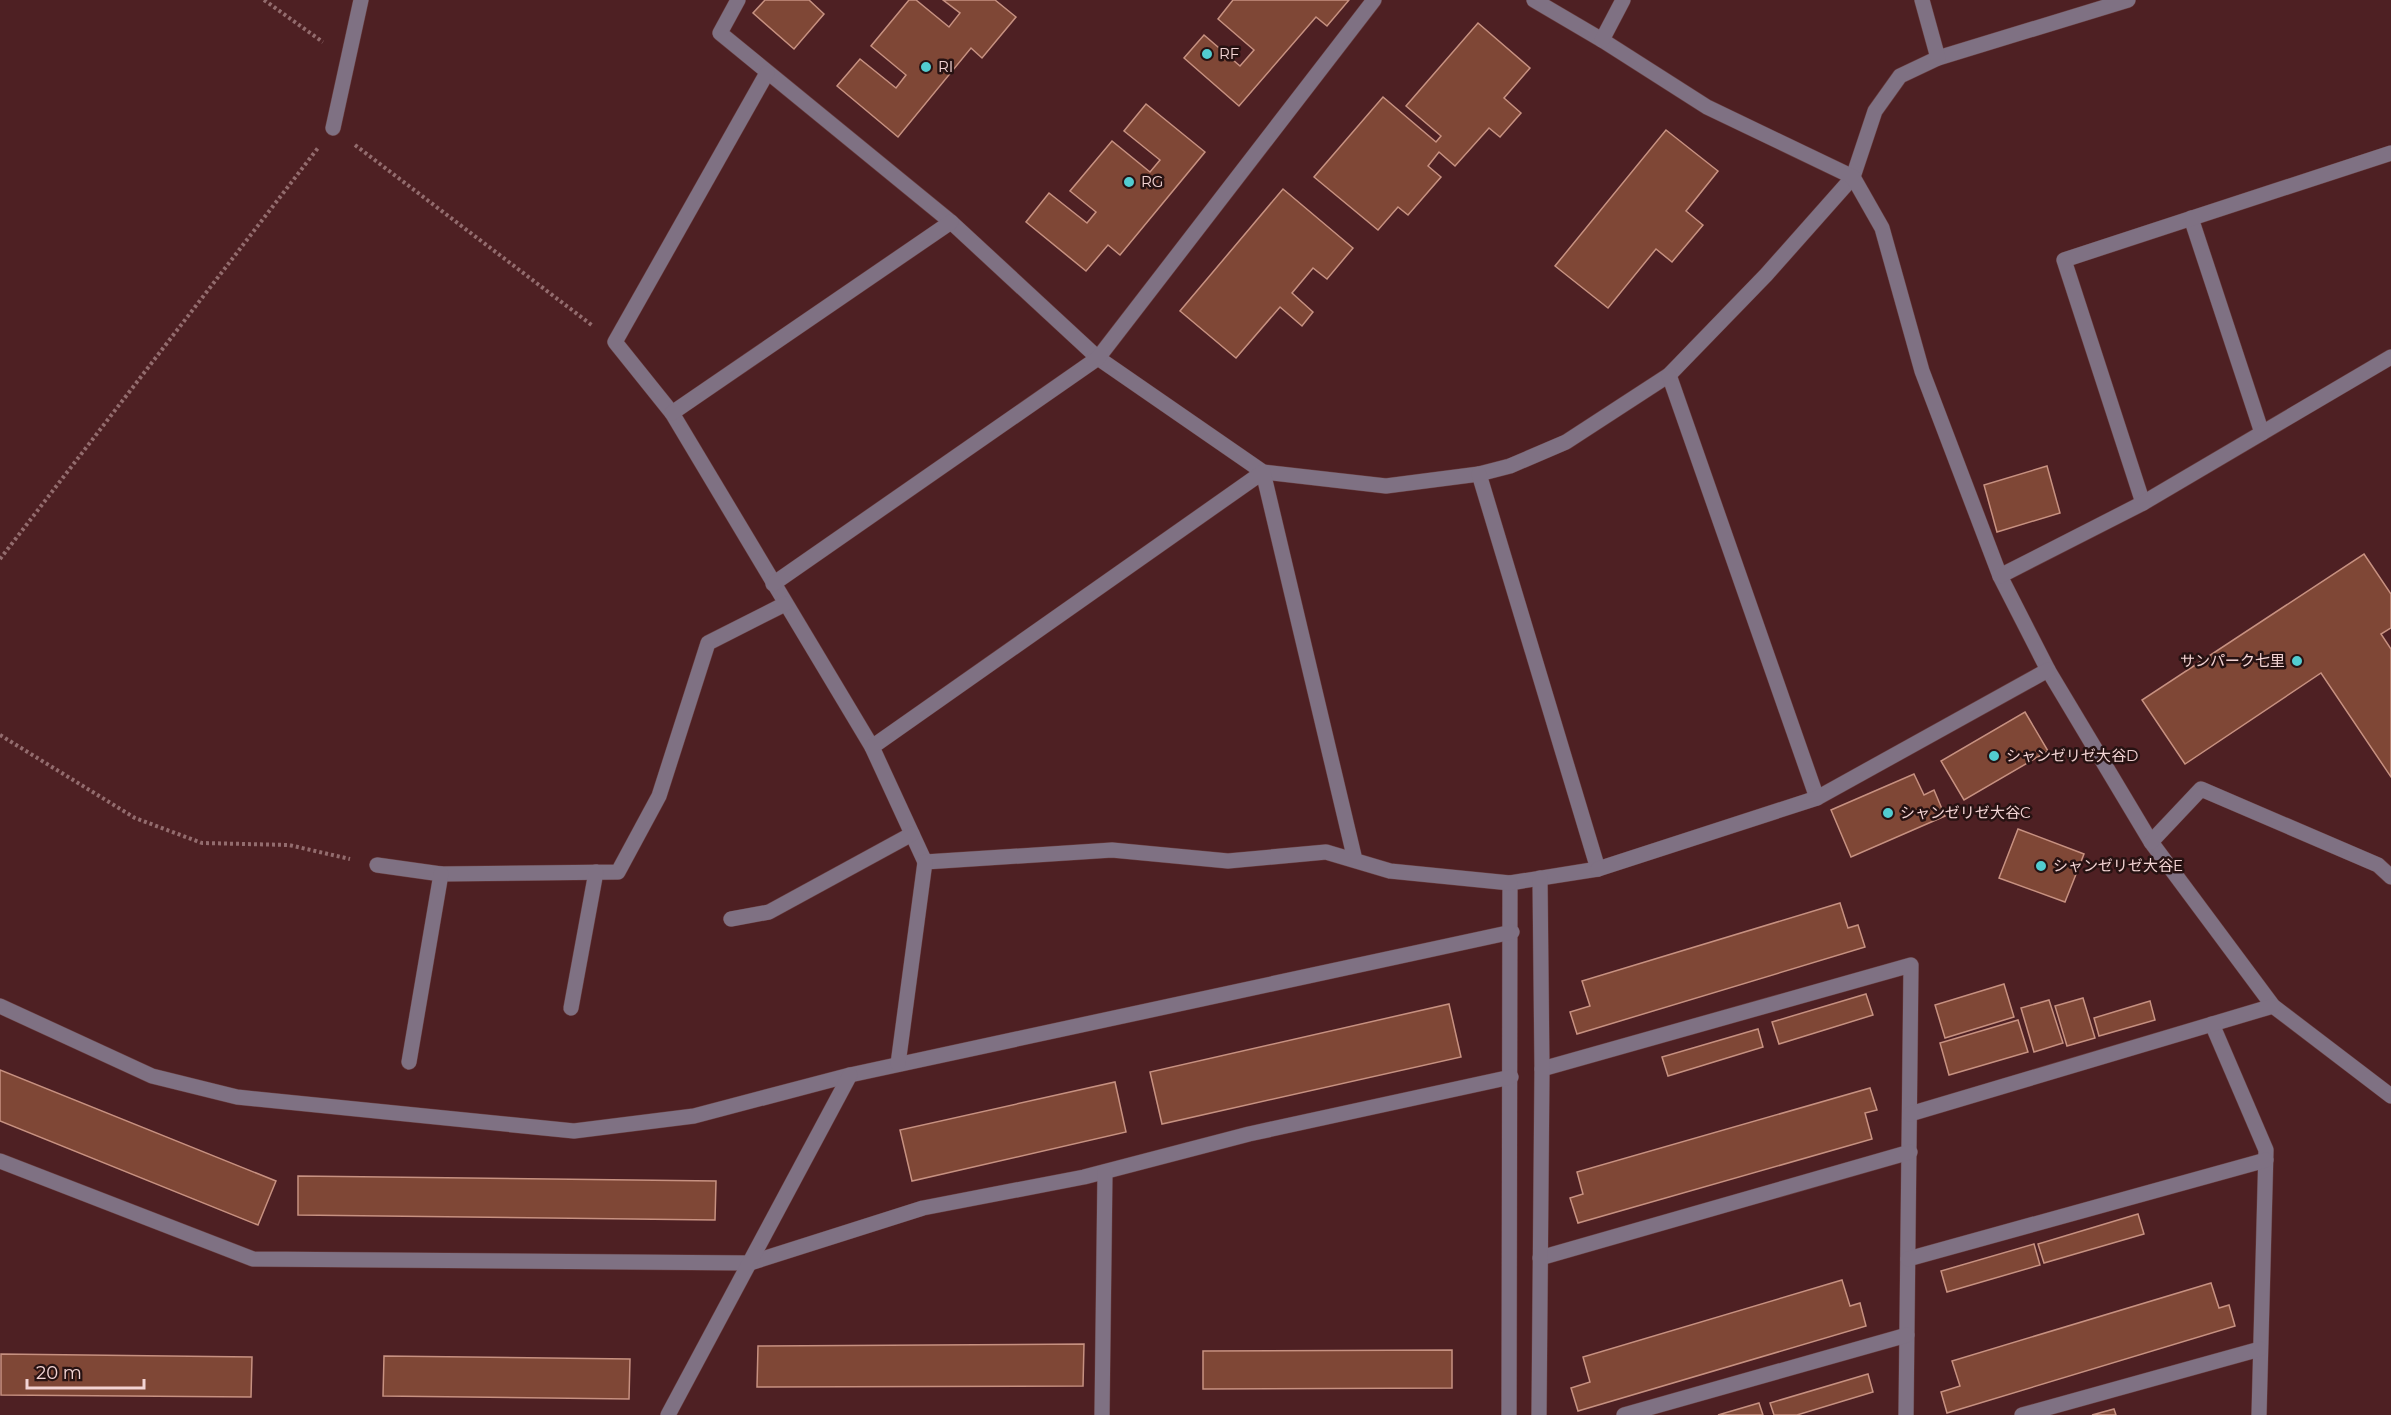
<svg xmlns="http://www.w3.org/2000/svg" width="2391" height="1415" viewBox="0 0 2391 1415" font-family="Montserrat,'Noto Sans JP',sans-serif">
<rect width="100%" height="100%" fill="#4e2023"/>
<g fill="#7f4736" stroke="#c79181" stroke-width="1.5">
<polygon points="765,0 809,0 824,14 794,49 753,13"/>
<polygon points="909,0 916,0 949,27 960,13 943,0 995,0 1016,17 982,58 971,48 898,137 837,86 860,59 896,88 906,75 871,46"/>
<polygon points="1233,0 1349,0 1327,26 1316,17 1239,106 1184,58 1204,35 1240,66 1254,50 1218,19"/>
<polygon points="1478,23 1530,68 1504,98 1521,113 1500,137 1489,128 1455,166 1439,152 1428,166 1441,177 1408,215 1398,207 1378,230 1314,177 1383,97 1436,142 1441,136 1406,106"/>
<polygon points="1146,104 1205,152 1120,255 1108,245 1086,271 1026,222 1049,193 1087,223 1096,212 1070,191 1112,141 1150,172 1160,160 1124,131"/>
<polygon points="1666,130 1718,171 1686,211 1703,225 1672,262 1656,249 1608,308 1555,266"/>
<polygon points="1283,189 1353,248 1327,279 1313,268 1292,293 1313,312 1302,326 1280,307 1236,358 1180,311"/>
<polygon points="2047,466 2060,513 1997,532 1984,485"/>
<polygon points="2364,554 2391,594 2391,628 2381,634 2391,649 2391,777 2321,673 2185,764 2142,700"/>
<polygon points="2025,712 2048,751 1964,800 1941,761"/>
<polygon points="1914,774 1924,795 1934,790 1945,816 1851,857 1831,810"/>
<polygon points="2018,829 2084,854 2065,902 1999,878"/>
<polygon points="1840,903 1848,928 1858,925 1865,947 1577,1034 1570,1012 1590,1006 1582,981"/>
<polygon points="2004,984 2014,1017 1945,1038 1935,1005"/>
<polygon points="1866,994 1873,1015 1779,1044 1772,1022"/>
<polygon points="2083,998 2095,1038 2067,1046 2055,1006"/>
<polygon points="2049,1000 2063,1043 2034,1052 2021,1008"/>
<polygon points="2150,1001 2155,1020 2099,1036 2094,1018"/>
<polygon points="1449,1004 1461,1057 1162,1124 1150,1072"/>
<polygon points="2018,1020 2028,1052 1949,1075 1940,1043"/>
<polygon points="1758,1029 1763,1047 1668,1076 1662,1057"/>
<polygon points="0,1070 276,1181 258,1225 0,1121"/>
<polygon points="1115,1082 1126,1132 912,1181 900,1130"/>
<polygon points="1870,1088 1877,1110 1865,1113 1872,1139 1578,1223 1570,1198 1583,1194 1577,1172"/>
<polygon points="298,1176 716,1181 715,1220 298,1215"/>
<polygon points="2138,1214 2144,1234 2044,1263 2038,1244"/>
<polygon points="2034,1244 2040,1265 1947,1292 1941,1271"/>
<polygon points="1842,1280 1850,1306 1860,1303 1866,1326 1578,1411 1571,1388 1590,1382 1583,1357"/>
<polygon points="2211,1283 2219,1308 2229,1305 2235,1326 1947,1413 1941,1392 1960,1386 1952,1361"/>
<polygon points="1084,1344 1083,1386 757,1387 758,1346"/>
<polygon points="1452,1350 1452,1388 1203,1389 1203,1351"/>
<polygon points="1,1354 252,1357 251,1397 1,1395"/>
<polygon points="384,1356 630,1359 629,1399 383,1396"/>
<polygon points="1868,1374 1873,1392 1797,1415 1774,1415 1770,1403"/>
<polygon points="1759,1403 1763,1415 1718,1415"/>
<polygon points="2114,1409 2116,1415 2092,1415"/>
</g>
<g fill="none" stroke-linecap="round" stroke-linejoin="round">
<g stroke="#683d3f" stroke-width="16">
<g id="minor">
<polyline points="738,0 720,33 951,222 1098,358 1263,472 1386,486 1479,474 1510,466 1566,442 1669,375 1766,275 1853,177 1875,111 1900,76 1938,58 2128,0"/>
<polyline points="1534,0 1602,40 1707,107 1853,177 1882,228 1922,371 2000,576 2048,670 2151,842 2273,1006 2391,1096"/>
<polyline points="1922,0 1938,58"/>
<polyline points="1602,40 1623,0"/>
<polyline points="767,73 615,342 672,413 872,747"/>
<polyline points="333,128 361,0"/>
<polyline points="2191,218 2262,433"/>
<polyline points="1669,375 1817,798"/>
<polyline points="672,413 951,222"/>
<polyline points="1479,474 1598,869 1510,883 1509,1415"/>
<polyline points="2143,503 2064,260 2391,153"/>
<polyline points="2000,576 2143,503 2391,357"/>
<polyline points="773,584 1098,358 1374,0"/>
<polyline points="2151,842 2201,789 2378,865 2391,877"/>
<polyline points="1355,860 1263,472 872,747 925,862 1112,850 1228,861 1326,852 1390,871 1510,883"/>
<polyline points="377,865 441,874 618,872 659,796 708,643 785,604"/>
<polyline points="1598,869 1817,798 2048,670"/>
<polyline points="731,919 769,912 912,834"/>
<polyline points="0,1006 152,1076 237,1097 574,1131 694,1116 850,1075 1512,932"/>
<polyline points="571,1008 596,872"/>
<polyline points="2212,1024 2266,1150 2259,1415"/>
<polyline points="409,1062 441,874"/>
<polyline points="898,1064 925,862"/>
<polyline points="1542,1069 1911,965 1906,1415"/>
<polyline points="1910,1114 2273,1006"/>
<polyline points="0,1161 253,1259 750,1263 923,1208 1084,1177 1249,1134 1511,1077"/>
<polyline points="1540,1258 1910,1152"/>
<polyline points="1908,1259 2266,1160"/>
<polyline points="668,1415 850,1075"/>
<polyline points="1102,1415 1105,1172"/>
<polyline points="1539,1415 1542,1069 1540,878"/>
<polyline points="1624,1415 1907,1335"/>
<polyline points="2022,1415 2260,1349"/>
</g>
</g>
<g stroke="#936c6e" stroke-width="4" stroke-dasharray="3 3" stroke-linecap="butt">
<polyline points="264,0 323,42"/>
<polyline points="355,145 593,326"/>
<polyline points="0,559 318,148"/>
<polyline points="0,735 135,818 202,843 289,845 350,859"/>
</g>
<use href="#minor" stroke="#7f7183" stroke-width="15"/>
</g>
<g fill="#52ccd0" stroke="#271212" stroke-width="2">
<circle cx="1207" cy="54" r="6"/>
<circle cx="926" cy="67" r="6"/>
<circle cx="1129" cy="182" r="6"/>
<circle cx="2297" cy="661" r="6"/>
<circle cx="1994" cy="756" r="6"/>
<circle cx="1888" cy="813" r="6"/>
<circle cx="2041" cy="866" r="6"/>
</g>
<g text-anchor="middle" stroke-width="5" stroke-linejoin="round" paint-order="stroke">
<g font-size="15" fill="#f3d4d4" stroke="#271212" text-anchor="start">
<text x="1219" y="59">RF</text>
<text x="938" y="72">RI</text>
<text x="1141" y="187">RG</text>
<text x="2285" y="666" text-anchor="end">サンパーク七里</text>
<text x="2006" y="761">シャンゼリゼ大谷D</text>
<text x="1900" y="818">シャンゼリゼ大谷C</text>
<text x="2053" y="871">シャンゼリゼ大谷E</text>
</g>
</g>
<path d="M27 1379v9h117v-9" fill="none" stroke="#f3d4d4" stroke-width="3"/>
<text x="36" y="1379" font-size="18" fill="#f3d4d4" stroke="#271212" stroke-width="4.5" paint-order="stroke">20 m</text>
</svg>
